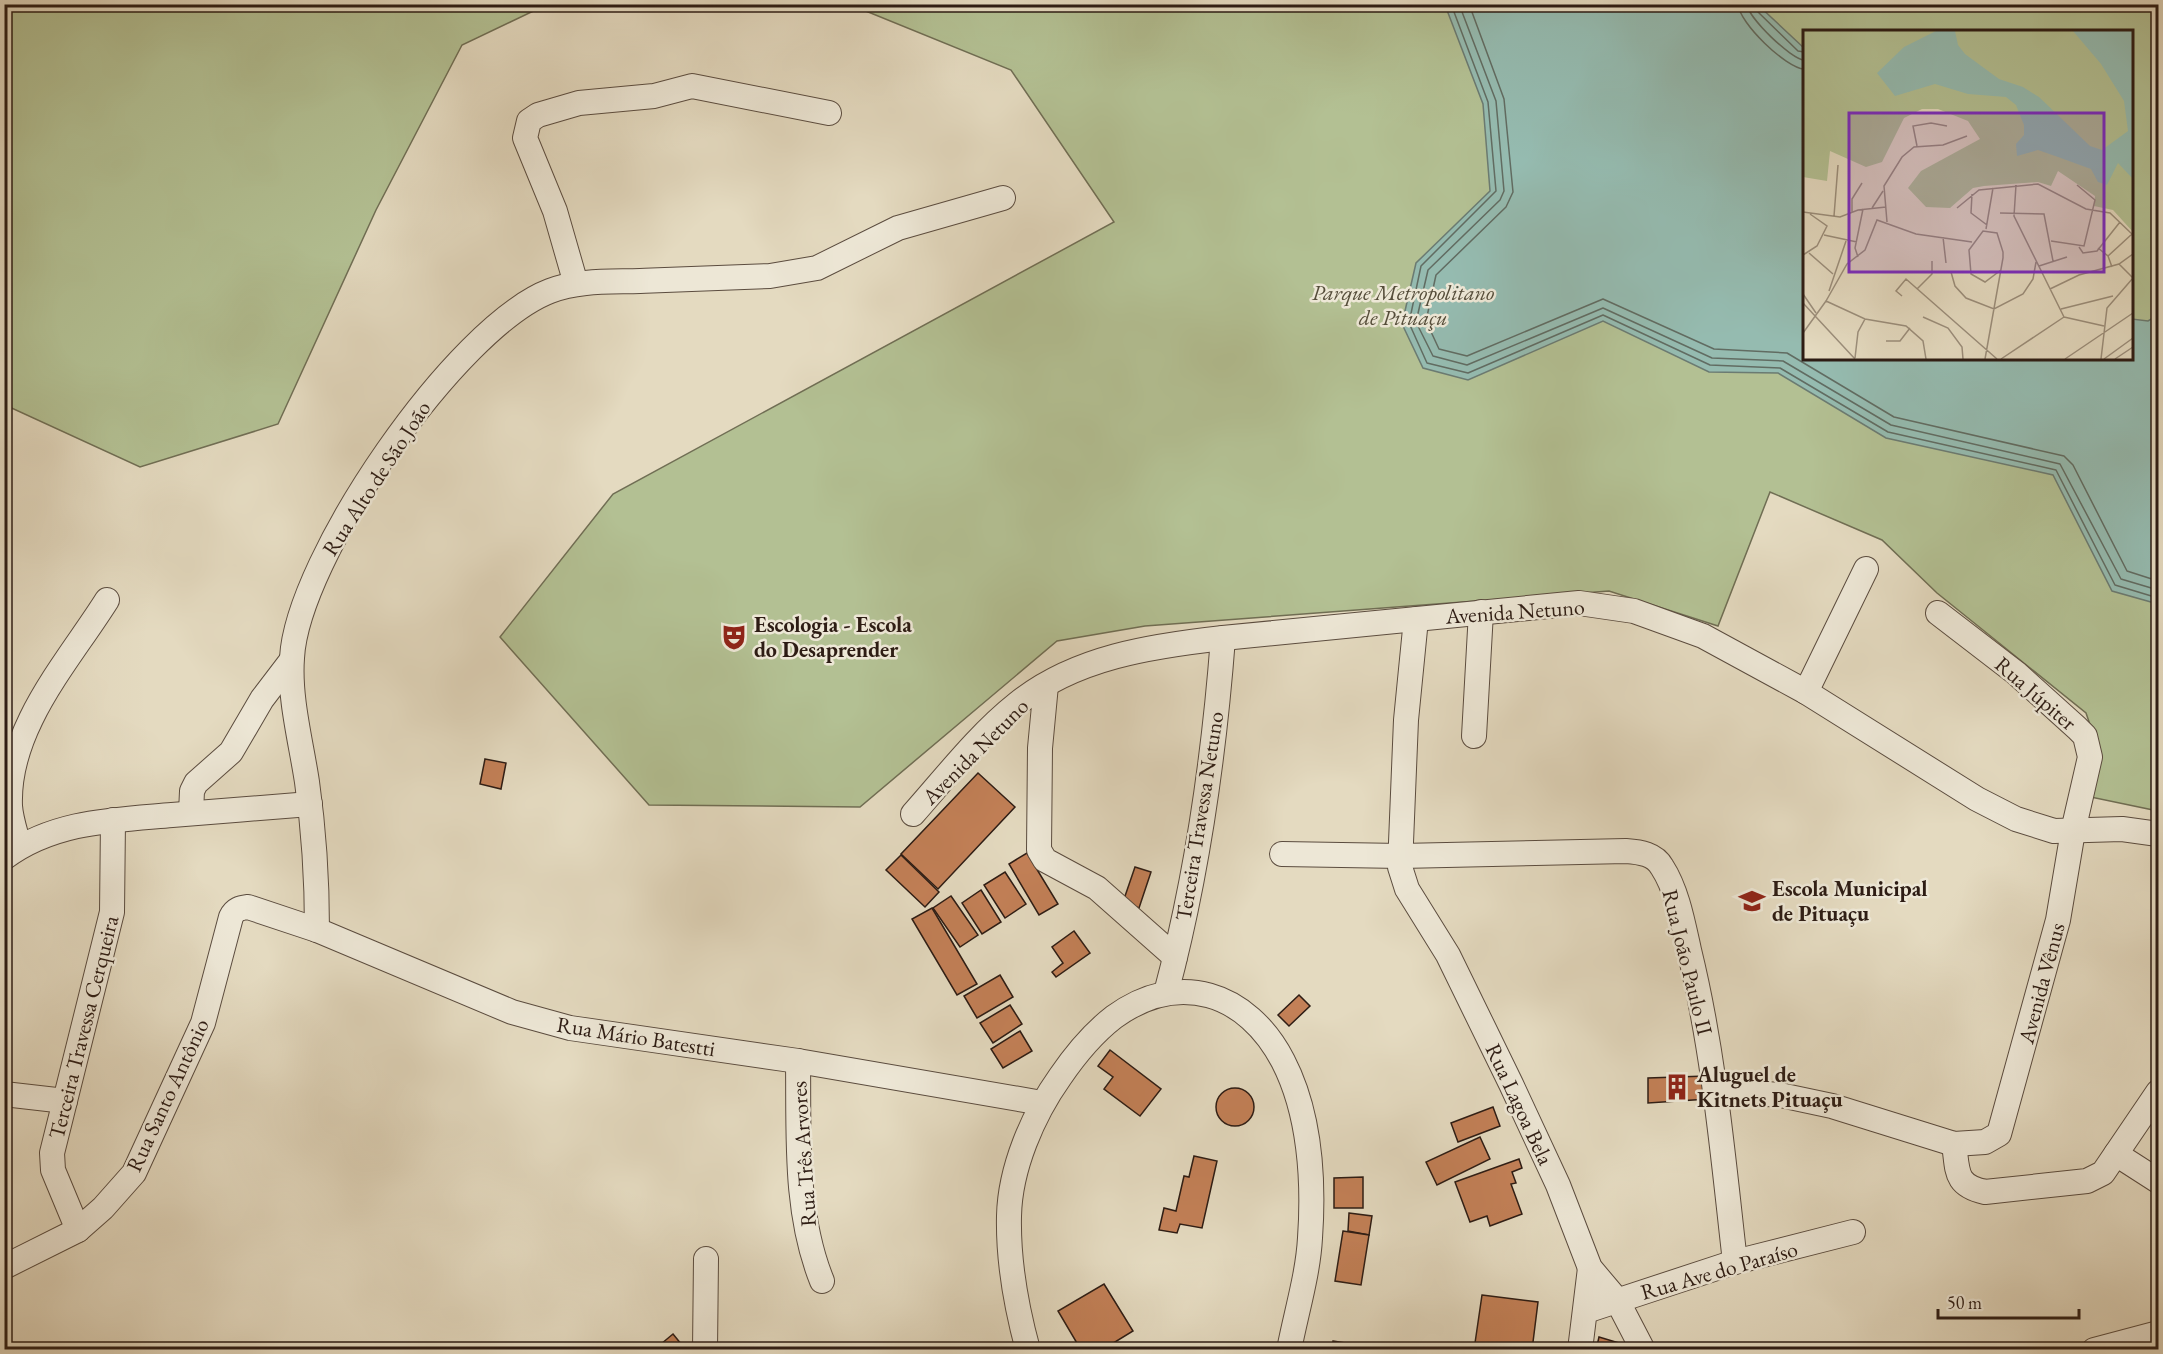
<svg xmlns="http://www.w3.org/2000/svg" width="2163" height="1354" viewBox="0 0 2163 1354" font-family="'EB Garamond',serif">
<rect width="100%" height="100%" fill="#e4dac0"/>
<filter id="stains"><feTurbulence type="fractalNoise" baseFrequency=".00333" numOctaves="4"/><feColorMatrix values="0 0 0 0 .2 0 0 0 0 .09 0 0 0 0 .02 0 0 0 .5 -.17"/></filter>
<radialGradient id="worn" r=".72"><stop offset=".6" stop-color="#630" stop-opacity="0"/><stop offset="1" stop-color="#630" stop-opacity=".3"/></radialGradient>
<g fill="#b3c093" stroke="#706e54" stroke-width="1.5" fill-rule="evenodd">
<polygon points="5,4 546,4 546,5 462,45 376,210 278,424 140,467 5,405"/>
<path d="M851 5H2158V811L2081 795 2097 745 2086 713 1937 593 1882 540 1770 492 1718 626 1609 591 1145 626 1057 641 860 807 649 805 500 637 613 494 1114 222 1011 70ZM1804 32H2132V358H1804Z"/>
</g>
<polygon fill="#95bbb0" stroke="#6b7b72" stroke-width="1.5" points="1445,5 1758,5 1804,48 1804,358 2132,358 2132,319 2148,321 2158,315 2158,604 2112,591 2053,475 1886,438 1778,373 1709,372 1603,321 1468,380 1423,368 1402,324 1416,263 1490,191 1483,104"/>
<g fill="none" stroke-linecap="round" stroke-linejoin="round">
<g stroke="#616c62" stroke-width="1.5">
<polyline points="1451,4 1488,102 1496,191 1421,266 1409,323 1427,363 1468,373 1603,315 1710,365 1780,368 1888,432 2056,470 2115,585 2158,598"/>
<polyline points="1459,4 1496,101 1504,191 1500,200 1428,270 1416,322 1433,356 1467,365 1603,308 1712,358 1783,361 1891,425 2060,464 2121,579 2158,590"/>
<polyline points="1469,4 1504,99 1513,192 1506,207 1436,275 1426,321 1439,349 1467,356 1603,299 1714,349 1787,353 1894,417 2064,456 2073,465 2127,571 2158,581"/>
<path d="M1738 4C1739 23 1786 68 1804 69"/>
<path d="M1747 4C1748 18 1791 59 1804 60"/>
<polyline points="1755,4 1757,11 1798,51 1804,52"/>
</g>
</g>
<g fill="#c38057" stroke="#2d1c14" stroke-width="1.5">
<polygon points="485,759 506,763 501,789 480,784"/>
<polygon points="978,773 1015,807 938,889 901,854"/>
<polygon points="1027,853 1058,904 1039,915 1009,864"/>
<polygon points="901,855 939,892 925,907 886,870"/>
<polygon points="1135,867 1151,872 1139,908 1123,902"/>
<polygon points="1005,872 1026,904 1005,918 984,885"/>
<polygon points="981,890 1001,922 982,934 962,903"/>
<polygon points="951,896 978,935 960,947 933,908"/>
<polygon points="932,908 977,984 957,995 912,919"/>
<polygon points="1074,931 1090,953 1056,977 1052,972 1063,963 1052,947"/>
<polygon points="1000,975 1013,997 977,1018 964,996"/>
<polygon points="1299,995 1310,1006 1289,1026 1278,1015"/>
<polygon points="1010,1005 1022,1024 993,1043 980,1023"/>
<polygon points="1020,1031 1032,1051 1003,1068 991,1049"/>
<polygon points="1110,1050 1161,1089 1140,1116 1104,1089 1113,1077 1098,1066"/>
<polygon points="1706,1076 1708,1099 1648,1103 1648,1078"/>
<circle cx="1235" cy="1107" r="19"/>
<polygon points="1493,1107 1500,1126 1458,1142 1451,1123"/>
<polygon points="1480,1137 1490,1159 1437,1185 1426,1162"/>
<polygon points="1194,1156 1217,1161 1202,1228 1180,1224 1177,1233 1159,1230 1164,1208 1176,1211 1184,1176 1189,1177"/>
<polygon points="1519,1159 1522,1168 1512,1172 1516,1183 1511,1184 1522,1214 1490,1226 1487,1216 1470,1222 1455,1182"/>
<polygon points="1363,1177 1363,1208 1334,1208 1334,1178"/>
<polygon points="1349,1213 1372,1216 1369,1235 1348,1231"/>
<polygon points="1343,1231 1369,1235 1361,1285 1335,1281"/>
<polygon points="1104,1284 1133,1331 1102,1350 1081,1350 1058,1311"/>
<polygon points="1482,1295 1538,1302 1532,1350 1475,1343"/>
<polygon points="673,1334 686,1350 655,1350 655,1349"/>
<polygon points="1599,1337 1629,1346 1628,1350 1596,1350"/>
<polygon points="1333,1341 1389,1350 1332,1350"/>
</g>
<g fill="none" stroke-linecap="round" stroke-linejoin="round">
<g stroke="#5b4c3f" stroke-width="26">
<g id="minor">
<polyline points="576,284 555,211 525,138 529,121 538,115 579,103 654,96 692,86 829,113"/>
<polyline points="1416,619 1406,720 1400,867 1407,889 1448,955 1511,1084 1558,1185 1590,1268 1617,1300 1643,1350"/>
<polyline points="1046,685 1040,748 1039,850 1045,860 1097,888 1175,957"/>
<polyline points="1806,692 1866,569"/>
<polyline points="1474,736 1481,612"/>
<polyline points="191,813 192,791 196,783 231,752 262,699 291,661"/>
<path d="M913 814C945 778 979 734 1017 704 1075 657 1152 646 1223 638L1579 603 1634 611 1703 636 1806 692 1977 799 2016 819 2054 831 2122 829 2158 834"/>
<path d="M19 846C16 833 11 820 10 806 7 728 68 662 107 600"/>
<path d="M1282 854 1401 856 1626 851C1640 852 1655 854 1662 867 1677 890 1683 923 1689 950 1714 1052 1723 1157 1735 1262"/>
<path d="M4 858C53 821 114 820 172 815 218 811 264 808 310 804"/>
<path d="M317 930C317 880 314 831 307 782 301 742 289 698 292 658 297 559 456 327 550 291 578 280 610 282 640 281 683 279 726 278 770 276L817 268 898 228 1003 198"/>
<path d="M1166 993C1197 877 1214 757 1223 638"/>
<path d="M798 1061C799 1133 794 1212 822 1281"/>
<polyline points="1716,1090 1780,1095 1832,1106 1954,1144 1985,1142 1999,1134 2058,920 2073,831 2090,757 2085,736 2077,728 2016,673 1938,613"/>
<polyline points="4,1094 65,1101"/>
<path d="M1954 1144C1958 1171 1954 1185 1985 1192L2087 1181 2103 1173 2158 1092"/>
<polyline points="2116,1154 2158,1181"/>
<polyline points="78,1230 53,1170 52,1153 112,912 113,820"/>
<path d="M4 1267 78 1230 103 1208 134 1173 203 1023 231 917C235 909 240 908 248 907L317 930 512 1012 570 1028 798 1061 1042 1103"/>
<polyline points="1586,1311 1735,1262 1853,1232"/>
<polyline points="705,1350 706,1259"/>
<path d="M1028 1350C1016 1306 1008 1261 1009 1216 1010 1168 1033 1115 1060 1077 1075 1055 1092 1034 1114 1017 1179 970 1247 992 1283 1061 1310 1113 1314 1181 1310 1238 1308 1275 1296 1313 1289 1350"/>
<polyline points="1580,1350 1590,1268"/>
<polyline points="2094,1350 2158,1333"/>
</g>
</g>
<use href="#minor" stroke="#ede7d6" stroke-width="24"/>
</g>
<defs>
<g id="theatre-bare" transform="scale(2.07)"><path d="M-5-5.5Q0-4 5-5.5V0Q5 5 0 6Q-5 5-5 0ZM-3.3-2.5H-1v1.5H-3.3ZM1-2.5H3.3v1.5H1ZM-2.8 1Q0 5.5 2.8 1Z" fill="#8f2418" stroke="#ede7d6" stroke-width="2.5" paint-order="stroke"/></g>
<g id="school-bare" transform="scale(2.07)"><path d="M0-5L7-2L0 1L-7-2ZM-4 1L0 2.5L4 1V4Q0 6-4 4Z" fill="#8f2418" stroke="#ede7d6" stroke-width="2.5" paint-order="stroke"/></g>
<g id="building-bare" transform="scale(2.07)"><path d="M-4-6H4V6H1V3H-1V6H-4ZM-2.5-4.3h1.7v1.8h-1.7ZM.8-4.3h1.7v1.8H.8ZM-2.5-1h1.7V.8h-1.7ZM.8-1h1.7V.8H.8Z" fill="#8f2418" stroke="#ede7d6" stroke-width="2.5" paint-order="stroke"/></g>
</defs>
<g fill-rule="evenodd">
<use href="#theatre-bare" x="734" y="637"/>
<use href="#school-bare" x="1752" y="901"/>
<use href="#building-bare" x="1677" y="1087"/>
</g>
<g text-anchor="middle" stroke-width="5" stroke-linejoin="round" paint-order="stroke">
<g font-size="22" font-style="italic" fill="#554d3a" stroke="#ede7d6">
<text x="1403" y="300">Parque Metropolitano<tspan x="1403" dy="25">de Pituaçu</tspan></text>
</g>
<g font-size="22" fill="#2d1c14" stroke="#ede7d6">
<text transform="translate(376 478) rotate(-57)" y="8">Rua Alto de São João</text>
<text transform="translate(1515 611) rotate(-4)" y="8">Avenida Netuno</text>
<text transform="translate(2036 693) rotate(41)" y="8">Rua Júpiter</text>
<text transform="translate(975 751) rotate(-45)" y="8">Avenida Netuno</text>
<text transform="translate(1199 816) rotate(-81)" y="8">Terceira Travessa Netuno</text>
<text transform="translate(1688 962) rotate(76)" y="8">Rua João Paulo II</text>
<text transform="translate(2041 983) rotate(-75)" y="8">Avenida Vênus</text>
<text transform="translate(83 1027) rotate(-76)" y="8">Terceira Travessa Cerqueira</text>
<text transform="translate(636 1036) rotate(9)" y="8">Rua Mário Batestti</text>
<text transform="translate(167 1095) rotate(-65)" y="8">Rua Santo Antônio</text>
<text transform="translate(1520 1104) rotate(65)" y="8">Rua Lagoa Bela</text>
<text transform="translate(803 1154) rotate(-94)" y="8">Rua Três Arvores</text>
<text transform="translate(1719 1270) rotate(-16)" y="8">Rua Ave do Paraíso</text>
</g>
<g font-size="22" font-weight="bold" fill="#2d1c14" stroke="#ede7d6" text-anchor="start">
<text x="754" y="632">Escologia - Escola<tspan x="754" dy="25">do Desaprender</tspan></text>
<text x="1772" y="896">Escola Municipal<tspan x="1772" dy="25">de Pituaçu</tspan></text>
<text x="1697" y="1082">Aluguel de<tspan x="1697" dy="25">Kitnets Pituaçu</tspan></text>
</g>
</g>
<g transform="translate(1803 30)">
<rect width="330" height="330" fill="#e4dac0"/>
<path d="M0 1H330V202L310 180 291 176 292 166 255 141 248 156 235 152 181 156 170 158 147 178 123 177 105 158 118 141 177 109 165 91 135 79H119L101 88 79 132 63 137 27 121 24 151 0 147Z" fill="#b3c093"/>
<path d="M133 1H152L155 15 162 24 196 49 220 57 236 67 287 116 299 120 325 101 321 71 298 34 270 1H330V149L315 133 304 155 295 152 288 139 255 127 235 120 214 126 213 114 221 105V95L213 75 203 67 165 64 132 54 92 66 74 43 101 17Z" fill="#95bbb0"/>
<path fill="none" stroke="#9b8e7b" stroke-width="1.5" d="M114 116 110 96 128 93 144 96M213 155 211 186 261 287M169 164 168 183 184 195M69 178 80 161M154 178 176 160 235 154 283 179 307 183 330 205M0 182 37 187 55 180 83 177M49 182V169L59 153M197 183 241 184 250 231M31 186 35 135M84 192 81 156 99 127 111 117 140 115 164 106M183 199 190 158M21 205 54 212M140 207 143 233M248 211 281 216 292 170 274 155M276 217 280 223 294 221 317 192M295 218 305 226 309 237M6 223 30 244M0 225 14 216 24 196 7 184M305 226 329 204M55 227 52 218 60 179M316 234 330 248M236 236 264 227M148 242 152 256 163 268 191 279 220 264 230 249 233 232M114 259 129 244V231M247 259 276 245 316 234 330 224M26 261 43 211M0 264 13 283M99 266 93 261 103 249 194 329M23 271 44 234 62 220 74 190 113 204 169 212M0 273 52 329M258 279 310 266M120 287 145 298 159 317 160 329M261 287 301 296M0 303 23 271 62 289 103 296 120 311 123 329M83 311H97L107 298M52 328 55 302 62 289M182 329 200 228V222L194 203 180 201 166 220 168 244 182 252 198 240M198 329 261 287M262 329 330 283M298 329 304 278 330 248M301 329 330 308M312 329 330 317"/>
<path fill="#7b2cbf" fill-opacity="0.15" stroke="#7b2cbf" stroke-width="3" d="M46 83H301V242H46Z"/>
<rect width="330" height="330" fill="none" stroke="#2d1c14" stroke-width="3"/>
</g>
<rect width="2163" height="1354" fill="none" stroke="#e4dac0" stroke-width="24"/>
<rect x="6" y="6" width="2151" height="1342" fill="none" stroke="#2d1c14" stroke-width="3"/>
<rect x="12" y="12" width="2139" height="1330" fill="none" stroke="#2d1c14" stroke-width="1.5"/>
<path d="M1938 1309v9h141v-9" fill="none" stroke="#2d1c14" stroke-width="3"/>
<text x="1947" y="1309" font-size="18" fill="#2d1c14" stroke="#ede7d6" stroke-width="4.5" paint-order="stroke">50 m</text>
<rect width="100%" height="100%" filter="url(#stains)"/>
<rect width="100%" height="100%" fill="url(#worn)"/>
</svg>
